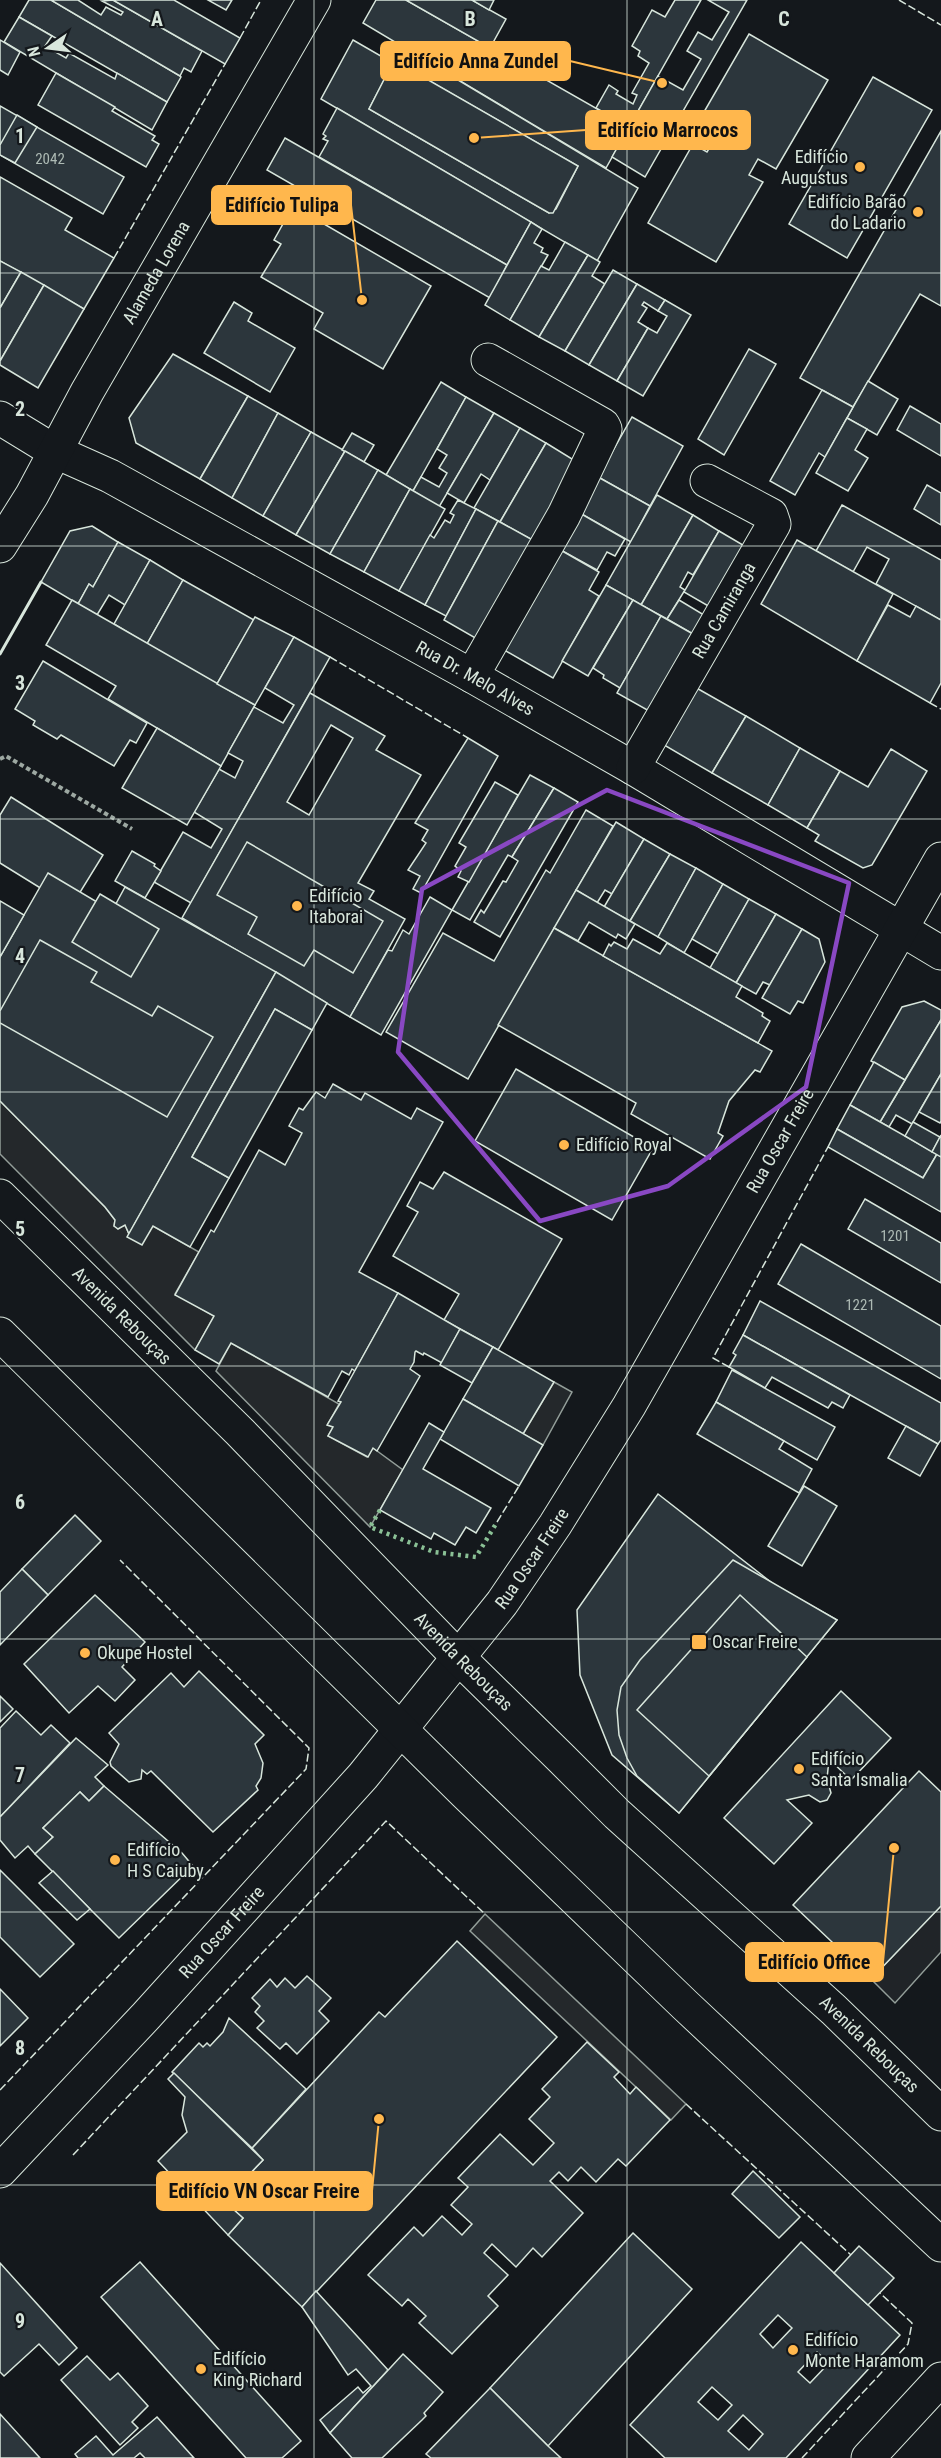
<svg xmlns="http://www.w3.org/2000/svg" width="941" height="2458" viewBox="0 0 941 2458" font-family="'Roboto Condensed',sans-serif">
<rect width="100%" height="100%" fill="#14181c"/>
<polygon fill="#202428" stroke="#939e99" stroke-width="1.5" points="941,1906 941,1952 895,2003 871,1979"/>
<g fill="#24282b" stroke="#939e99" stroke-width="1.5">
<polygon points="0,1101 105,1207 115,1220 114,1226 118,1228 125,1225 129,1234 153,1226 199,1252 175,1294 214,1316 195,1350 0,1154"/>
<polygon points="231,1343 339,1404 328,1424 333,1427 328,1436 367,1457 373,1448 403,1470 370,1527 216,1371"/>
<polygon points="554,1382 572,1392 543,1445 523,1434"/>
<polygon points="485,1914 686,2104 671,2120 470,1931"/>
</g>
<g fill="#2c363c" stroke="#d8e6dc" stroke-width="1.5" fill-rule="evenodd">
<polygon points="29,0 51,0 180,76 181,77 167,102 19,17"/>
<polygon points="51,0 78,0 101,15 106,7 121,15 123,12 102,1 113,0 202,51 191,72 184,68 180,76"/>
<polygon points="113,0 174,0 240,38 225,64"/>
<polygon points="208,0 232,0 226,10"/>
<polygon points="376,0 406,0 629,127 606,168 363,23"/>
<polygon points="406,0 472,0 506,19 490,48"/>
<polygon points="472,0 494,0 489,10"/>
<polygon points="675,0 701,0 629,127 596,108 609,85 618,91 616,94 633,104 637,95 632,93 649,63 638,56 640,51 632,46 652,10 665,17"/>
<polygon points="708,0 747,0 675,125 665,119 655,136 665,142 645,177 612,157 658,76 683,90 701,59 687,51 698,32 712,40 729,12"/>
<polygon points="19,17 52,36 45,46 66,58 69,53 115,79 117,73 167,102 152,130 4,42"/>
<polygon points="749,34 828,80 776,169 758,159 749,175 763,182 716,262 648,223 693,144 707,152 717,136 697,124"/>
<polygon points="0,40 20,52 8,75 0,70"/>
<polygon points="353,40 393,63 369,109 549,213 556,209 578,166 396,62 403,47 638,188 597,261 321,99"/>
<polygon points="397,62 578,166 553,213 549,213 369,109 392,64"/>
<polygon points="56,73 115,107 112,111 155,136 152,140 159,144 146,167 38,105"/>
<polygon points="873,77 932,110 847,258 789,224"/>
<polygon points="0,106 124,177 103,214 0,155"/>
<polygon points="337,108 531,222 507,265 319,157 328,141 323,139 326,136 323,134"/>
<polygon points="17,115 37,127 15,163 0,155 0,145"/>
<polygon points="941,131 941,306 920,294 853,407 800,378"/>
<polygon points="285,138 507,265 490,298 267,170"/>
<polygon points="0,177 72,218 65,230 114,258 84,309 0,261"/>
<polygon points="293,206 431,286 383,369 314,329 323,313 261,277 281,244 274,240"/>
<polygon points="531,222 542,229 534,243 543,248 541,252 548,255 510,320 485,305"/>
<polygon points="565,242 588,255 539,337 510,320 541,266 549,270"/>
<polygon points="588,255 600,262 592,276 605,284 565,351 539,337"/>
<polygon points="0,261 21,272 0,308"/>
<polygon points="613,270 637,284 589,365 565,351"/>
<polygon points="21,272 44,285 0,361 0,308"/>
<polygon points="637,284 665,300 658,311 644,302 642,305 647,308 638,322 648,328 617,381 589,365"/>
<polygon points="44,285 84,309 38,388 0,365 0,361"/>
<polygon points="665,300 691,315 643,396 617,381 648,328 657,333 667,316 658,311"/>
<polygon points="234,302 252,313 248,321 295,348 270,392 204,353"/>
<polygon points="749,349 776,364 724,455 698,439"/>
<polygon points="173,354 248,396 200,479 136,443 129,418"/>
<polygon points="868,381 898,399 877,435 847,418"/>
<polygon points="441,382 466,397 413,491 386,475"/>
<polygon points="822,390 853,407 825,457 819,453 795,495 770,481"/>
<polygon points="248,396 278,413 232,498 200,479"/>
<polygon points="466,397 494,413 439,507 413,491 421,477 439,487 447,473 439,468 447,455 437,449"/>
<polygon points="910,406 941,424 941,456 897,430"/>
<polygon points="278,413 311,432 263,516 232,498"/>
<polygon points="494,413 520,428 490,480 481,474 464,503 447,493"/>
<polygon points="632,417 683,446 650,506 598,477"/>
<polygon points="847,418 867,429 855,450 868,458 848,491 816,473"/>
<polygon points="520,428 546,443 500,522 474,508"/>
<polygon points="311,432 345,451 296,535 263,516"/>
<polygon points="352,433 374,445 364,462 342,450"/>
<polygon points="546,443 577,462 538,543 500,522"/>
<polygon points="345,451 378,470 330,554 296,535"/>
<polygon points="378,470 410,489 364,572 330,554"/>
<polygon points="598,477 650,506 631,542 578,512"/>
<polygon points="927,485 941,493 941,525 914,509"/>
<polygon points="410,489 445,509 399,591 364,572"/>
<polygon points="657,495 693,515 641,605 606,585"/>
<polygon points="458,500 476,509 425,605 399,591 430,535 434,538 445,520 450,523 454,515 450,513"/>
<polygon points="842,505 941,560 941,620 876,584 889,559 867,547 853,572 816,551"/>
<polygon points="476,509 498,521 446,616 425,605"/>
<polygon points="578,512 625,539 615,556 607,552 597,570 557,548"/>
<polygon points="693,515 719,531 693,575 688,572 680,587 685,590 667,619 641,605"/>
<polygon points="498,521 538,543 484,643 444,620"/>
<polygon points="92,526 118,542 93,587 89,584 78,604 41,582 70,531"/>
<polygon points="719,531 748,548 710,607 684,592"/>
<polygon points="797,540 893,594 857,661 761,604"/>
<polygon points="118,542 150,560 125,605 109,595 97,615 78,604 89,584 93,587"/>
<polygon points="557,548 599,572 589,590 599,596 553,678 499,647"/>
<polygon points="150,560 183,580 147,644 114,624"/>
<polygon points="183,580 254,620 217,684 147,644"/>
<polygon points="606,585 633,600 588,676 562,661"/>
<polygon points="72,600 255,705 221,766 108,699 116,686 46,645"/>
<polygon points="633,600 661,616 620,688 603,678 604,675 593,668"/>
<polygon points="679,600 704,615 693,634 667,619"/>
<polygon points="888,605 910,617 916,606 941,620 941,683 930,703 857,661"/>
<polygon points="661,616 693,634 649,711 617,693"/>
<polygon points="255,617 294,637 255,705 217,684"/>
<polygon points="294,637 330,657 191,903 154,882 183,832 211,848 222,829 194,812 219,769 235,778 243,761 228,753 254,707 283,723 294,705 265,688"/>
<polygon points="43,661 147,723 136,743 130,740 114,766 61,735 57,739 33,725 35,721 15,709"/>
<polygon points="693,686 746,716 712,773 659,742"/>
<path d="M310 693 385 736 376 750 421 775 358 883 374 891 369 899 405 919 350 1017 182 918ZM331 725 353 738 309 815 287 802Z"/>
<polygon points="746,716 800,748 768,805 712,773"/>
<polygon points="157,728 221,766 187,825 122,788"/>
<polygon points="468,738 498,756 421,893 413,889 420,876 408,870 426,843 422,840 428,830 415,823"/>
<polygon points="800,748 840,771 807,828 768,805"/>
<polygon points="891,749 927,771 872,865 863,868 815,841 819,835 807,828 840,771 868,787"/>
<polygon points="530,775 554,788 512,857 508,855 470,920 452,910"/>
<polygon points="495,782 518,795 469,882 458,877 461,871 455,866 466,847 459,843"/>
<polygon points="554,788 578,802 500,937 474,922 481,910 484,913 503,881 506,882 518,861 512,857"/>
<polygon points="11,797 103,855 71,907 0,863 0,815"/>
<polygon points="586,810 613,826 468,1079 386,1032 443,933 494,961 546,870 550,873"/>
<polygon points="616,822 644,839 612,894 605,890 597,903 576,890"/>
<polygon points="644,839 670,854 630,921 604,907"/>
<polygon points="247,842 383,921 353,973 314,950 304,966 248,934 257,917 217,895"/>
<polygon points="132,851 155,864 154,866 161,871 145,898 115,881"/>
<polygon points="670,854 696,868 658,937 630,921"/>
<polygon points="696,868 723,884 684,953 658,937"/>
<polygon points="48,873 112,911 125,887 276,972 129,1234 125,1225 118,1229 114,1226 115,1220 105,1207 0,1101 0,957"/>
<polygon points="723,884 749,899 718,954 692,939"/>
<polygon points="576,890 635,924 626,939 618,934 616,938 589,922 578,941 554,928"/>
<polygon points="100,894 159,929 131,977 72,942"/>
<polygon points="430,897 452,910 381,1035 350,1017 388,950 392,951 403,930 409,934"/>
<polygon points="749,899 776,914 736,983 710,968"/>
<polygon points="0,901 24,915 0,957"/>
<polygon points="776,914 802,929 770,985 763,982 756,994 736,983"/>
<polygon points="554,928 772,1051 760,1072 755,1070 729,1101 718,1133 723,1136 710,1159 631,1114 636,1103 498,1025"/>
<polygon points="802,929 819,939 825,962 803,1003 798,1001 790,1014 762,998"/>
<polygon points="633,939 660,954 667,943 742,986 736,997 763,1013 762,1016 770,1021 758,1043 603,956 609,944 611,946 614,942 627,949"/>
<polygon points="40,940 97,972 91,982 152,1016 158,1006 213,1037 167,1117 0,1023 0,1011"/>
<polygon points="276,972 327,1003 312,1030 275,1009 192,1157 229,1178 190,1247 153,1226 142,1245 127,1237"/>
<polygon points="924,1001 941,1010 941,1020 905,1080 871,1061 902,1007"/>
<polygon points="275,1009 312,1030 229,1178 192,1157"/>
<polygon points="941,1020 941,1074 912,1124 896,1115 889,1127 880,1122"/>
<polygon points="874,1062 905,1080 880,1122 850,1105"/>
<polygon points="516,1069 653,1148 612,1220 475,1141"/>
<polygon points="941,1074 941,1121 940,1123 919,1112"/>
<polygon points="333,1084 361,1100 365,1093 411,1119 417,1108 443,1122 359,1272 398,1293 355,1371 352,1369 349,1375 342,1371 328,1397 231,1343 219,1364 195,1350 214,1316 175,1295 211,1230 214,1232 259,1150 285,1165 302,1133 289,1126 299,1108 303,1110 316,1092 325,1098"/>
<polygon points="850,1105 937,1154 923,1178 837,1129"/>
<polygon points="913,1122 940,1137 932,1152 905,1136"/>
<polygon points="837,1129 923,1178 937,1154 941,1157 941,1212 828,1147"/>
<polygon points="941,1135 941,1157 932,1152"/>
<polygon points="444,1172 562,1239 498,1350 444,1320 459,1294 393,1256 418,1212 407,1206 420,1182 433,1189"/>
<polygon points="865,1199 941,1243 941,1283 848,1229"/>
<polygon points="801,1244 941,1326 941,1379 778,1284"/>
<polygon points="398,1293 460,1329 442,1363 424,1353 423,1355 416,1351 415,1352 414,1362 410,1369 420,1376 377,1451 373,1448 368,1457 328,1436 333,1427 327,1425 341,1402 338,1401"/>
<polygon points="760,1301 941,1403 941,1440 938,1444 743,1335"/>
<polygon points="460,1329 493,1347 472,1383 440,1365"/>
<polygon points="743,1335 850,1395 843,1408 832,1402 828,1408 772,1377 765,1388 729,1367 736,1355 733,1353"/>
<polygon points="493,1347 554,1382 523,1434 463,1399"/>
<polygon points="732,1370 835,1427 817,1460 716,1402"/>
<polygon points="463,1399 543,1445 519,1486 440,1439"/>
<polygon points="716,1402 784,1441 779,1449 812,1469 799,1493 697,1434"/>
<polygon points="429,1423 444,1432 423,1469 491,1508 476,1533 466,1527 455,1545 434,1533 431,1539 380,1510"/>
<polygon points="906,1426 938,1444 920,1476 888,1458"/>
<polygon points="804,1486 837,1506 802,1566 768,1546"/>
<polygon points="658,1494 776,1586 837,1620 679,1813 612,1755 580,1675 577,1610"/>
<polygon points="75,1515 101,1541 48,1595 22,1569"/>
<polygon points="733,1560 837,1620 679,1813 637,1776 627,1758 619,1735 617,1710 621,1687 640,1660"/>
<polygon points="22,1569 48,1595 0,1645 0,1592"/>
<polygon points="95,1595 145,1642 122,1667 135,1680 115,1701 98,1686 69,1713 24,1664"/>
<polygon points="740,1595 807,1657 709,1776 637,1710"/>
<polygon points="199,1671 264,1735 255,1744 263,1763 261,1778 256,1786 258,1790 213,1832 151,1771 147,1774 142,1770 141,1779 129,1782 111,1766 110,1762 119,1744 109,1733 171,1673 184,1687"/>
<polygon points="841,1691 891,1738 851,1780 829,1759 827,1779 831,1793 827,1800 820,1802 809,1795 787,1800 812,1823 774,1864 724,1818"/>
<polygon points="0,1696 13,1709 0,1722"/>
<polygon points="16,1711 41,1735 51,1725 70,1743 0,1817 0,1728"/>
<polygon points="76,1738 108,1765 95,1777 104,1786 89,1801 80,1792 43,1828 53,1837 35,1854 28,1846 15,1858 0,1840 0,1817"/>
<polygon points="919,1771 941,1792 941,1906 871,1979 793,1905"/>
<polygon points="104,1786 182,1853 193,1866 119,1938 35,1854 53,1837 43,1828 80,1792 89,1801"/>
<polygon points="0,1870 74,1944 40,1977 0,1937"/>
<polygon points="53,1871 90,1909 77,1920 39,1883"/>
<polygon points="457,1941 557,2037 302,2307 228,2235 243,2218 224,2201 263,2160 252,2148 379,2012 385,2017"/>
<polygon points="307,1976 331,1998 319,2011 329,2021 297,2054 286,2043 280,2049 257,2028 264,2021 255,2012 260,2006 252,1998 270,1979 277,1987 285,1978 295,1988"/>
<polygon points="0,1989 28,2018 0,2046"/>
<polygon points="229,2018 306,2089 252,2148 172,2072 199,2043 203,2047 207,2043 210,2046 223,2032"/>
<polygon points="587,2042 619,2072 614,2077 630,2094 636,2087 670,2120 626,2166 618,2159 596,2182 581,2167 568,2181 559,2172 550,2181 583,2213 542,2257 533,2248 516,2267 492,2244 484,2253 508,2275 488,2296 498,2306 452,2354 419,2323 426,2316 408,2299 402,2306 368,2275 414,2227 423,2236 442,2216 462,2235 472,2224 451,2205 468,2187 458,2178 500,2134 533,2165 554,2143 529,2119 550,2097 542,2089"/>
<polygon points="174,2073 263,2160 224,2201 243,2218 228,2235 158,2161 187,2132 182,2115 185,2097 168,2079"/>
<polygon points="753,2171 800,2217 779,2238 732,2194"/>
<polygon points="633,2233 692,2289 548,2446 490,2388"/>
<path d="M801 2242 900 2335 786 2458H665L630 2425ZM778 2315 792 2328 773 2348 760 2334ZM817 2352 829 2363 810 2383 798 2372ZM712 2387 732 2405 718 2420 698 2402ZM743 2415 763 2434 749 2450 728 2431Z"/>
<polygon points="859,2246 894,2278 868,2305 834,2273"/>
<polygon points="140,2262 301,2441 282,2458 246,2458 101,2297"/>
<polygon points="0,2263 77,2348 59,2365 39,2344 4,2376 0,2372"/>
<polygon points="316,2291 388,2370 330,2433 320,2420 358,2387 363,2393 371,2386 356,2369 348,2375 302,2307"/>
<polygon points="403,2354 443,2392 424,2413 426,2416 422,2420 382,2458 352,2458 330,2433"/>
<polygon points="87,2356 110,2380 118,2373 148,2406 132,2422 138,2428 120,2445 61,2380"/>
<polygon points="490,2388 548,2446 561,2458 431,2458 426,2454"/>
<polygon points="0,2414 40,2458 0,2458"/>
<polygon points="157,2417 194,2458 145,2458 140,2453 134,2458 78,2458 75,2454 96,2436 113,2455"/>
</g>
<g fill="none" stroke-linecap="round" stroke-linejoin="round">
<g stroke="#d8e6dc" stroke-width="35">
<g id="minor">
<path id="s1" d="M0 418 54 451 110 476 472 676 633 768 941 953"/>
<path id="s2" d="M0 546 32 495 87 392 314 0"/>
<polyline points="472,676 564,515 605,429 603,425 488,360"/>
<path id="s3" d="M633 768 774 524 771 515 707 481"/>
<path id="s4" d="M0 2171 146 2016 363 1776 502 1603 555 1525 629 1406 941 859"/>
<polyline points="868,2458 941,2379"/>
</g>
</g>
<g stroke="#d8e6dc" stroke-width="35">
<g id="major">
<path id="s5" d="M0 1196 240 1432 459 1658 562 1759 617 1814 834 2010 941 2114"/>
<polyline points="0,1334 465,1793 685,2005 941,2245"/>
</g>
</g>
<polyline stroke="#9da8a2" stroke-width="4" stroke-dasharray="4.5 3" stroke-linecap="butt" points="0,759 6,756 132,829"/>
<use href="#minor" stroke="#14181c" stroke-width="33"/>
<use href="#major" stroke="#14181c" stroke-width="33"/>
<polyline stroke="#8ac095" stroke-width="4.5" stroke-dasharray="3 4.5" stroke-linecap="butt" points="380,1510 370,1527 434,1552 476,1557 497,1522"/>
<g stroke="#d8e6dc" stroke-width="1.5" stroke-dasharray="8 3" stroke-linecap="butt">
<polyline points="899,0 941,25"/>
<polyline points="240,38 261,0"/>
<polyline points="114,258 225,64"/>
<polyline points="330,657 468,738"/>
<polyline points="930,703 941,709"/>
<polyline points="729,1367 713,1358 828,1147"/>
<polyline points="497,1522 519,1486"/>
<polyline points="0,2090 306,1769 309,1748 120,1560"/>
<polyline points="686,2104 851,2255"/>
<polyline points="73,2155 386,1821 485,1914"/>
<polyline points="802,2458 908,2344 912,2323 880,2293"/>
</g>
<polyline stroke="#d8e6dc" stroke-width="3" points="0,654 41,582"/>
</g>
<path fill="none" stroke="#8948c3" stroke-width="4.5" stroke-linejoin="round" d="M607 790 849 883 806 1087 668 1186 540 1221 398 1052 422 889Z"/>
<path fill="none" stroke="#d8e6dc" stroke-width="1.5" stroke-opacity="0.55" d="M314 0V2458M627 0V2458M0 273H941M0 546H941M0 819H941M0 1092H941M0 1366H941M0 1639H941M0 1912H941M0 2185H941"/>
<g fill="#ffb74d" stroke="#14181c" stroke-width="2">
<circle cx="860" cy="167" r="6"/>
<circle cx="918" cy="212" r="6"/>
<circle cx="297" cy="906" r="6"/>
<circle cx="564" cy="1145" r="6"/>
<rect x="691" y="1634" width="16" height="16" rx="3"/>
<circle cx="85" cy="1653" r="6"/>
<circle cx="799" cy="1769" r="6"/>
<circle cx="115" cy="1860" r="6"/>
<circle cx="793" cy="2350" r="6"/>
<circle cx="201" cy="2369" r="6"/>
</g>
<g text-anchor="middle" stroke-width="4.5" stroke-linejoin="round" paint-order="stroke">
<g font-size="15" fill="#adbab4">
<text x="50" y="164">2042</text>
<text x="895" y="1241">1201</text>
<text x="860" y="1310">1221</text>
</g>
<g font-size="18" fill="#d8e6dc" stroke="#14181c" text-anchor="start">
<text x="848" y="163" text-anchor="end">Edifício<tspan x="848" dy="21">Augustus</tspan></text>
<text x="906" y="208" text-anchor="end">Edifício Barão<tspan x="906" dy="21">do Ladario</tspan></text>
<text x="309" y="902">Edifício<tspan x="309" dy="21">Itaborai</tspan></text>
<text x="576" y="1151">Edifício Royal</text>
<text x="712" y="1648">Oscar Freire</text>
<text x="97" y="1659">Okupe Hostel</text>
<text x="811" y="1765">Edifício<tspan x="811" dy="21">Santa Ismalia</tspan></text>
<text x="127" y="1856">Edifício<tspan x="127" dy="21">H S Caiuby</tspan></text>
<text x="805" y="2346">Edifício<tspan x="805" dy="21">Monte Haramom</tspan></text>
<text x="213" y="2365">Edifício<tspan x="213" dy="21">King Richard</tspan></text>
</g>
<g font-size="18" fill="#d8e6dc" stroke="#14181c">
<text dy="6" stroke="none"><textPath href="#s2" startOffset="315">Alameda Lorena</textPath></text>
<text dy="6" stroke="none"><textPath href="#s3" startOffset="182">Rua Camiranga</textPath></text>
<text dy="6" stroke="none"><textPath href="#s1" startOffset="542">Rua Dr. Melo Alves</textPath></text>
<text dy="6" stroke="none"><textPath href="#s4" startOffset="1298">Rua Oscar Freire</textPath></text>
<text dy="6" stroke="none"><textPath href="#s5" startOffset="171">Avenida Rebouças</textPath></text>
<text dy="6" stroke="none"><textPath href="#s4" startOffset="812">Rua Oscar Freire</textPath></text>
<text dy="6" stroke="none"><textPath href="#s5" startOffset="657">Avenida Rebouças</textPath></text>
<text dy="6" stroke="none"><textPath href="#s4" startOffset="326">Rua Oscar Freire</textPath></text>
<text dy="6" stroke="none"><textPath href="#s5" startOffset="1215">Avenida Rebouças</textPath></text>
</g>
</g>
<g font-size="20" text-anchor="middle" font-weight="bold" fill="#d8e6dc" stroke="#14181c" stroke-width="4.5" stroke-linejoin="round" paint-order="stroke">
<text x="157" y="26">A</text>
<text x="470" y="26">B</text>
<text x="784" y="26">C</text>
<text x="20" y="143">1</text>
<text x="20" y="416">2</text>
<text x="20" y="690">3</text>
<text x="20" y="963">4</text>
<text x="20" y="1236">5</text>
<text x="20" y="1509">6</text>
<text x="20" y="1782">7</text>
<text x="20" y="2055">8</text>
<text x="20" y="2328">9</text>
</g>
<path fill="none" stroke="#ffb74d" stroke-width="2" d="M662 83L570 61M474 138L586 130M362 300L351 205M894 1848L883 1962M379 2119L372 2191"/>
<g fill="#ffb74d" stroke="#14181c" stroke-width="2">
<circle cx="662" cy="83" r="6"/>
<circle cx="474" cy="138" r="6"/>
<circle cx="362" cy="300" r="6"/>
<circle cx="894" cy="1848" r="6"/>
<circle cx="379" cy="2119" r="6"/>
</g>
<g fill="#ffb74d" stroke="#ffb74d" stroke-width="2">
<rect x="381" y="42" width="189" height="38" rx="6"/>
<rect x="586" y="111" width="164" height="38" rx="6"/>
<rect x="212" y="186" width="139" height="38" rx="6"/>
<rect x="746" y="1943" width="137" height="38" rx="6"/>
<rect x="157" y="2172" width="215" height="38" rx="6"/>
</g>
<g font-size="20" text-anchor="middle" font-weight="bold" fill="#111">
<text x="476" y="68">Edifício Anna Zundel</text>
<text x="668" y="137">Edifício Marrocos</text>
<text x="282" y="212">Edifício Tulipa</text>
<text x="814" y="1969">Edifício Office</text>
<text x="264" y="2198">Edifício VN Oscar Freire</text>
</g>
<g transform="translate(48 48) rotate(256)" stroke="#14181c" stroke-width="4.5" paint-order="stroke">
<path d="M0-4.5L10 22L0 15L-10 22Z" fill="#d8e6dc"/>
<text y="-9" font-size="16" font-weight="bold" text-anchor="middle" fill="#d8e6dc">N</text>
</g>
</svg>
